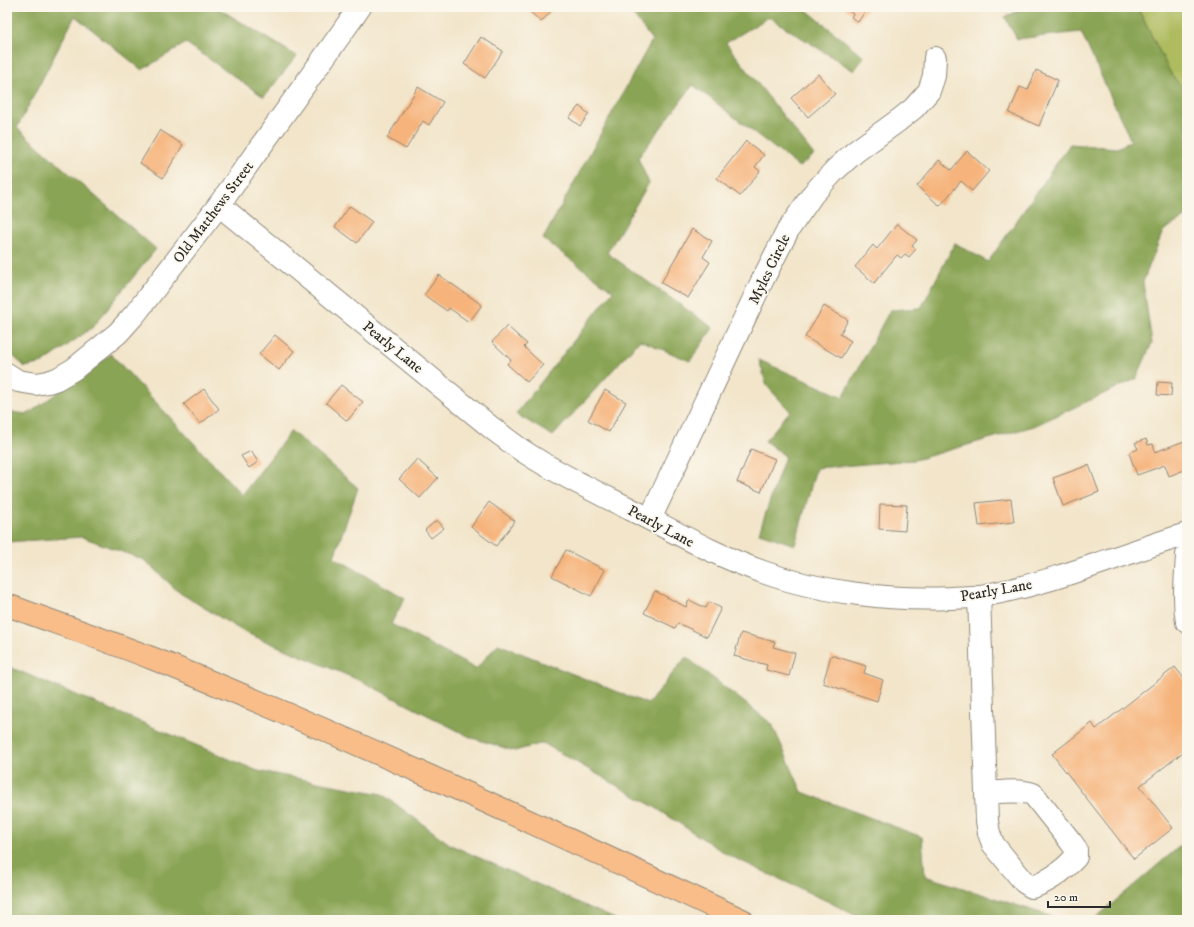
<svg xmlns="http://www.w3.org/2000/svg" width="1194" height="927" viewBox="0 0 1194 927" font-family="'IM FELL DW Pica',serif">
<rect width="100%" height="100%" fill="#fbf7ec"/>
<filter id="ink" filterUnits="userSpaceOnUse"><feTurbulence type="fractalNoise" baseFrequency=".025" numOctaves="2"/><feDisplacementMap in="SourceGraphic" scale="8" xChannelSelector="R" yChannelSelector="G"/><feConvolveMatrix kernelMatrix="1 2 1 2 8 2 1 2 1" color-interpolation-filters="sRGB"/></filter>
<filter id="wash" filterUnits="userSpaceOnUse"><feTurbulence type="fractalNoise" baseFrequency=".012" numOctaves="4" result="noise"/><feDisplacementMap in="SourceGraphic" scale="16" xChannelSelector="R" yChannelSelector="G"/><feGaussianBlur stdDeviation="0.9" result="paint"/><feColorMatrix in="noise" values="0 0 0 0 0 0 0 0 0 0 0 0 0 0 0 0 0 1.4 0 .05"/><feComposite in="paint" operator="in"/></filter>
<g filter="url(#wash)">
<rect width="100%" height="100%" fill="#f2e5ca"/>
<polygon fill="#aebc5e" stroke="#6c7444" points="1137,7 1187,7 1187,91 1172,76"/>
<g fill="#8aa455" stroke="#5a6840">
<polygon points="7,7 216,7 297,56 264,97 186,43 142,70 75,16 17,128 156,249 93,327 43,363 25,367 12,355 7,347"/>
<polygon points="627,7 803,7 864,57 854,71 769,17 726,43 814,155 799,167 693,85 638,158 649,183 607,253 713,328 690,361 640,340 553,436 516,414 613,291 543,239 652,40"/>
<polygon points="1027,7 1137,7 1172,76 1187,91 1187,216 1163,231 1143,282 1152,343 1136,379 1034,426 915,460 816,468 795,545 759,533 785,456 765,441 790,411 767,386 759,360 843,397 890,310 921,308 955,243 988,262 1070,144 1117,148 1131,141 1081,32 1017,39 1005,17"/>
<polygon points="111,354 242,495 291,431 358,488 334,557 405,598 391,624 476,669 498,644 648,704 686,657 772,724 802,792 922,837 925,876 1063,920 864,920 829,902 726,854 656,808 543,743 515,751 472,738 361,681 244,632 180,593 144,560 82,537 7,542 7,408 9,412 28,414"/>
<polygon points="7,666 258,771 382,794 451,845 617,920 7,920"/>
<polygon points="1187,840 1187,920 1093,920"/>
</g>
<g id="blocks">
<g fill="#f6b47b">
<polygon points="525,7 555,7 541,22"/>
<polygon points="844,7 868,7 858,22 851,17 853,14"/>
<polygon points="481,37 503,51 485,78 464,64"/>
<polygon points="1036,70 1058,80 1039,126 1009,113 1020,87 1028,90"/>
<polygon points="818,74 835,94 808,117 791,98"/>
<polygon points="418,87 443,102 429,125 423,121 406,149 387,138"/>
<polygon points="579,106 589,114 580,126 569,118"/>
<polygon points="160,130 183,145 163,178 140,163"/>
<polygon points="746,141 764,155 755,167 760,171 740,196 717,178"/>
<polygon points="967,151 989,171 972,191 961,181 940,206 917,186 939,160 951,170"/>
<polygon points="350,206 372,222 357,243 335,227"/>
<polygon points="897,224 917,240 912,246 916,249 909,257 905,254 901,258 897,255 874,283 855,267 873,245 877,249"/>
<polygon points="692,229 712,241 703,257 710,262 688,298 661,283"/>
<polygon points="439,275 482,305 469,322 449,308 447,311 424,295"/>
<polygon points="824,306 848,320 840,334 851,341 841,358 805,337"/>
<polygon points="507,326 527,344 524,347 543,365 527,382 507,364 511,360 492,342"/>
<polygon points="275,335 294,351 279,370 259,354"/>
<polygon points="1158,382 1172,383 1171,396 1157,395"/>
<polygon points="341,385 363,402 347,421 326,403"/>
<polygon points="204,389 219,409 200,424 184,404"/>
<polygon points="605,390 626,402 609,432 588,420"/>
<polygon points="1146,439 1148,445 1153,444 1155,452 1187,440 1187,469 1169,476 1165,465 1137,475 1129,453 1138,449 1135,443"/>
<polygon points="751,449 775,459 761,492 737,482"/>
<polygon points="251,451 258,462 249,468 241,456"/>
<polygon points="417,459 438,478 420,498 399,479"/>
<polygon points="1089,465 1099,492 1063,506 1053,478"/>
<polygon points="1011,499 1014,522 979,526 976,503"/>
<polygon points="489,502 515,521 496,546 471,527"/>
<polygon points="880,504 907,505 905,531 879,529"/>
<polygon points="437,520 444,528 431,538 425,530"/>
<polygon points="566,550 605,570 591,596 552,576"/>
<polygon points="655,591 686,607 689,600 706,608 709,602 721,608 707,637 678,623 675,628 644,613"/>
<polygon points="741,633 775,642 773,647 795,653 789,676 766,670 767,665 734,656"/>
<polygon points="831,655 866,666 864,673 883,680 877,701 823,683"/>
<polygon points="1175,667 1187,682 1187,749 1140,786 1173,828 1134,859 1052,754 1092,723 1096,729"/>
</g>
</g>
</g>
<g filter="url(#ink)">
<use href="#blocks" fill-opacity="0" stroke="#8e887a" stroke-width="1"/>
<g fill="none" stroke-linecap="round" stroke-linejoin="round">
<g stroke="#8e887a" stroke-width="24">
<g id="minor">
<path d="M219 205 493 429C504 437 515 446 526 453 560 475 596 492 632 510 675 532 717 556 763 572 818 592 892 601 950 598 960 597 970 598 980 596 1052 584 1118 555 1187 534"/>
<polyline points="7,374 18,381 36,384 48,382 57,379 74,369 118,333 135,314 219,205 360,7"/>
<polyline points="650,519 763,279 788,230 813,194 835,170 855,152 899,120 914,108 929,91 934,76 935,58"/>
<path d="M1187 555C1186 577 1183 599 1187 622"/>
<path d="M979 596 987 821 989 833 993 844 1024 882 1032 887C1049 882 1064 870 1076 857V849L1071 842 1033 794C1019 789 1001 792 986 793"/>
</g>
</g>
<g stroke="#8e887a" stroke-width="24">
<path id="highway" d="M7 605C56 623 106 640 154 659 353 738 548 830 742 920"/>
</g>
<use href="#minor" stroke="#fff" stroke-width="22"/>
<use href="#highway" stroke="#f8bd89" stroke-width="22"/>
</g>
</g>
<g text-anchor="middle" stroke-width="3.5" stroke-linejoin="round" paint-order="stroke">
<g font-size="15" fill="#2b2b2b" stroke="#fbf7ec">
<text transform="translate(213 212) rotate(-53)" y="5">Old Matthews Street</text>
<text transform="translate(769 269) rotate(-64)" y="5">Myles Circle</text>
<text transform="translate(393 347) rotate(39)" y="5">Pearly Lane</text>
<text transform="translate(661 526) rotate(28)" y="5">Pearly Lane</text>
<text transform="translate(996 590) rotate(-10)" y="5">Pearly Lane</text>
</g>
</g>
<rect width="1194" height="927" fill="none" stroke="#fbf7ec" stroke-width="24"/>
<path d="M1048 901v6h62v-6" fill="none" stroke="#2b2b2b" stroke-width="2"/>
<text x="1054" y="901" font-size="12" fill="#2b2b2b" stroke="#fbf7ec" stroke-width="3" paint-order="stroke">20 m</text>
</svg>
